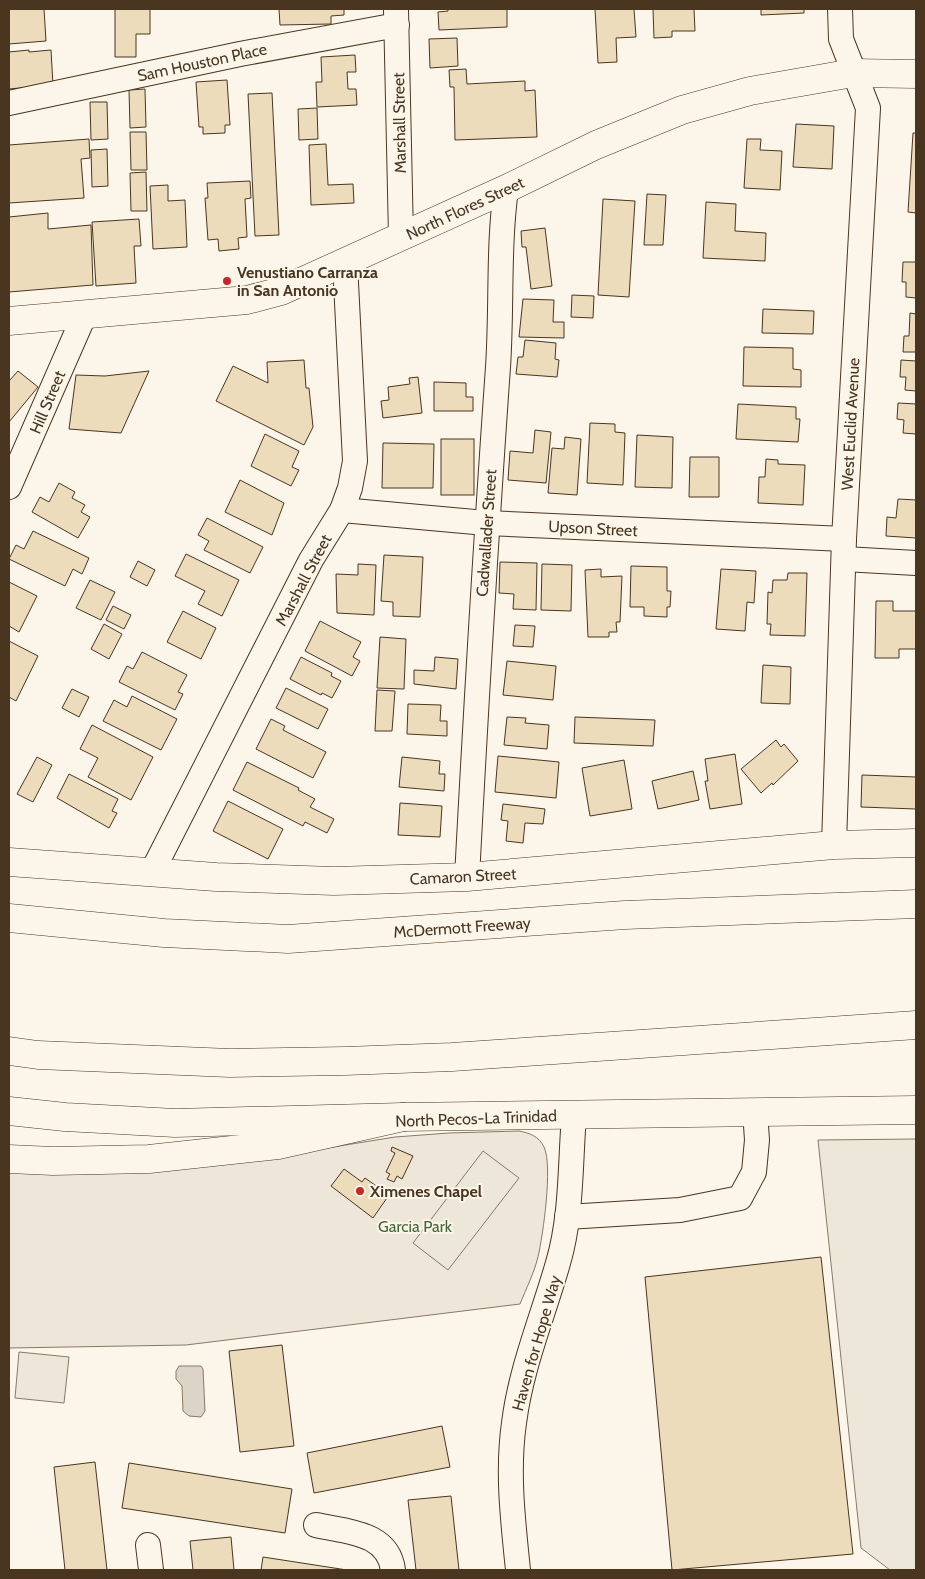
<svg xmlns="http://www.w3.org/2000/svg" width="925" height="1579" viewBox="0 0 925 1579" font-family="Cabin,sans-serif">
<rect width="100%" height="100%" fill="#fbf6e9"/>
<g fill="#ede6d9" stroke="#887966">
<path d="M519 1131C529 1133 539 1136 544 1147 553 1166 543 1235 538 1257 534 1273 526 1289 520 1304L186 1345 9 1348V1170L265 1158 395 1137 449 1133Z"/>
<polygon points="19,1352 69,1357 64,1403 15,1398"/>
</g>
<g fill="#ede7d9" stroke="#887966">
<polygon points="916,1139 916,1570 890,1570 861,1548 818,1140"/>
<polygon points="483,1151 519,1178 448,1270 413,1243"/>
</g>
<polygon fill="#dcd4c6" stroke="#887966" points="179,1366 201,1366 203,1369 205,1411 201,1417 189,1416 183,1411 182,1386 176,1379 176,1371"/>
<g fill="#ecdcbc" stroke="#4a3520">
<polygon points="9,9 44,9 46,41 9,44"/>
<polygon points="115,9 150,9 150,34 136,34 136,57 115,57"/>
<polygon points="279,9 344,9 344,15 331,16 331,24 280,25"/>
<polygon points="448,9 507,9 507,27 439,30 438,12 448,11"/>
<polygon points="595,9 634,9 636,37 616,38 617,62 598,63"/>
<polygon points="653,9 694,9 695,31 672,31 672,37 654,38"/>
<polygon points="761,9 804,9 804,13 761,15"/>
<polygon points="457,38 458,66 430,68 429,39"/>
<polygon points="29,50 29,52 51,50 53,85 9,89 9,52"/>
<polygon points="355,55 356,72 347,72 348,89 356,89 357,105 317,107 316,82 322,82 321,57"/>
<polygon points="466,69 467,84 525,81 525,91 535,90 537,137 455,140 454,87 450,87 449,70"/>
<polygon points="227,80 230,125 225,125 225,133 203,134 203,127 199,127 196,82"/>
<polygon points="145,89 146,127 130,128 129,90"/>
<polygon points="272,93 279,235 255,236 248,94"/>
<polygon points="90,102 107,102 108,139 91,140"/>
<polygon points="317,108 318,139 299,140 298,109"/>
<polygon points="796,124 834,126 832,169 793,167"/>
<polygon points="130,132 146,132 147,170 131,170"/>
<polygon points="913,133 916,133 916,213 908,212"/>
<polygon points="89,139 90,158 81,159 84,198 9,203 9,145"/>
<polygon points="747,139 761,139 760,150 782,151 780,190 744,188"/>
<polygon points="326,144 328,185 353,184 354,203 311,205 309,145"/>
<polygon points="107,149 108,186 92,187 91,150"/>
<polygon points="146,172 147,211 131,211 130,173"/>
<polygon points="250,181 251,198 245,199 247,237 238,238 239,249 219,251 218,239 208,240 205,198 208,198 207,183"/>
<polygon points="168,185 168,201 185,200 187,247 153,249 150,186"/>
<polygon points="647,194 666,195 663,245 644,245"/>
<polygon points="603,199 635,201 629,297 598,295"/>
<polygon points="706,202 736,204 735,231 766,233 765,261 703,258"/>
<polygon points="48,213 48,229 91,225 93,285 9,292 9,217"/>
<polygon points="139,219 141,246 134,246 136,283 96,286 92,222"/>
<polygon points="545,228 552,286 531,289 526,247 522,247 521,231"/>
<polygon points="903,262 916,262 916,298 906,297 906,282 902,282"/>
<polygon points="572,295 594,296 593,318 571,317"/>
<polygon points="523,299 554,300 553,322 564,322 564,338 519,337"/>
<polygon points="763,309 814,311 813,334 762,333"/>
<polygon points="910,313 916,314 916,352 903,352 904,336 909,336"/>
<polygon points="525,340 556,343 555,359 559,360 557,377 516,374 518,357 523,357"/>
<polygon points="744,347 793,348 793,369 801,370 801,387 743,386"/>
<polygon points="304,360 306,388 309,388 313,427 304,445 216,401 233,366 268,383 267,362"/>
<polygon points="901,360 916,361 916,391 905,390 906,377 900,377"/>
<polygon points="18,371 38,387 9,422 9,381"/>
<polygon points="149,371 121,433 69,429 76,375 105,376"/>
<polygon points="418,377 422,413 383,418 381,401 389,400 388,387 410,384 409,378"/>
<polygon points="434,382 466,383 466,397 473,397 473,411 434,411"/>
<polygon points="898,403 916,404 916,434 903,433 904,420 897,419"/>
<polygon points="738,404 796,407 796,419 800,419 798,442 736,439"/>
<polygon points="590,423 615,424 615,432 625,433 623,485 587,483"/>
<polygon points="535,430 551,432 546,483 508,480 510,451 533,453"/>
<polygon points="265,434 299,451 292,467 299,470 291,486 251,466"/>
<polygon points="637,435 673,437 672,488 635,487"/>
<polygon points="565,437 581,439 577,495 548,493 552,448 564,449"/>
<rect x="441" y="439" width="33" height="56"/>
<polygon points="383,443 434,444 433,488 382,488"/>
<polygon points="690,457 719,457 719,497 689,497"/>
<polygon points="766,459 778,460 778,464 805,465 803,505 758,503 759,477 765,477"/>
<polygon points="240,480 284,503 272,535 225,512"/>
<polygon points="59,483 75,492 72,498 85,505 81,512 90,517 78,538 32,512 40,497 49,502"/>
<polygon points="898,499 916,500 916,538 886,536 887,517 896,518"/>
<polygon points="207,518 263,547 250,573 204,550 209,541 198,535"/>
<polygon points="33,531 89,558 82,574 73,569 65,586 9,559 16,545 24,549"/>
<polygon points="186,554 239,580 222,616 198,604 205,591 175,576"/>
<polygon points="384,555 423,557 420,617 393,616 393,602 381,601"/>
<polygon points="138,561 155,570 147,586 130,577"/>
<polygon points="500,562 537,563 536,610 513,609 514,594 499,593"/>
<polygon points="358,564 376,565 374,615 337,613 336,574 358,575"/>
<polygon points="542,564 572,565 571,611 541,610"/>
<polygon points="631,566 667,567 667,591 671,591 670,607 667,607 667,617 644,616 644,607 630,607"/>
<polygon points="601,569 601,577 622,576 620,622 616,622 617,632 609,632 609,637 588,637 585,570"/>
<polygon points="721,569 756,571 754,603 747,602 745,631 716,629"/>
<polygon points="788,573 807,573 805,636 770,635 771,624 767,624 768,592 772,593 773,580 787,580"/>
<polygon points="90,580 115,592 101,620 76,608"/>
<polygon points="9,582 37,596 19,632 9,626"/>
<polygon points="876,601 893,601 893,611 916,611 916,649 899,649 899,658 875,658"/>
<polygon points="113,606 131,615 124,629 106,620"/>
<polygon points="183,611 216,628 201,659 167,642"/>
<polygon points="320,621 361,642 353,657 360,661 352,676 305,651"/>
<polygon points="104,624 122,634 109,659 91,649"/>
<polygon points="515,625 535,626 533,647 513,646"/>
<polygon points="380,637 406,639 404,689 377,688"/>
<polygon points="9,641 38,656 16,701 9,697"/>
<polygon points="142,652 187,675 178,692 183,694 175,710 119,682 127,666 133,669"/>
<polygon points="301,657 332,673 331,676 341,681 332,698 322,693 321,695 290,679"/>
<polygon points="435,657 458,659 456,689 414,684 414,670 434,671"/>
<polygon points="507,661 556,666 553,700 503,695"/>
<polygon points="763,665 791,667 790,704 761,703"/>
<polygon points="286,688 328,709 318,729 276,708"/>
<polygon points="72,689 89,697 79,717 62,708"/>
<polygon points="377,690 395,691 392,731 375,731"/>
<polygon points="132,696 177,719 161,750 103,721 114,700 127,707"/>
<polygon points="408,704 441,705 440,721 447,721 447,736 407,734"/>
<polygon points="507,717 526,718 525,723 549,725 547,749 504,745"/>
<polygon points="575,717 655,720 653,746 574,743"/>
<polygon points="271,719 285,726 283,730 326,752 313,778 256,749"/>
<polygon points="92,725 153,757 131,800 88,777 98,758 80,749"/>
<polygon points="776,740 781,747 784,744 798,761 773,785 772,783 761,793 741,769"/>
<polygon points="735,754 742,804 710,809 705,781 708,781 705,759"/>
<polygon points="498,756 559,762 556,798 495,792"/>
<polygon points="37,757 52,765 33,802 17,794"/>
<polygon points="402,757 440,761 439,774 445,774 444,791 399,787"/>
<polygon points="624,760 632,809 590,816 582,768"/>
<polygon points="247,762 299,788 298,790 315,799 310,807 334,819 327,833 305,822 303,826 233,790"/>
<polygon points="693,771 699,800 658,809 652,781"/>
<polygon points="69,774 118,799 112,811 117,813 109,828 57,798"/>
<polygon points="862,775 916,777 916,809 861,807"/>
<polygon points="228,801 283,829 268,859 213,831"/>
<polygon points="400,803 442,806 440,837 398,835"/>
<polygon points="503,804 545,809 543,824 525,823 523,843 506,841 508,821 501,820"/>
<polygon points="392,1147 413,1156 402,1179 397,1176 394,1182 387,1179 390,1174 386,1172 395,1153 391,1151"/>
<polygon points="344,1169 362,1182 365,1178 389,1195 373,1218 331,1186"/>
<polygon points="821,1257 853,1554 672,1570 645,1277"/>
<polygon points="282,1345 294,1446 240,1452 229,1351"/>
<polygon points="442,1426 450,1467 314,1493 307,1453"/>
<polygon points="95,1462 107,1570 65,1570 54,1467"/>
<polygon points="129,1463 292,1489 285,1533 122,1508"/>
<polygon points="451,1496 459,1570 416,1570 408,1500"/>
<polygon points="231,1537 234,1570 193,1570 190,1541"/>
<polygon points="263,1557 347,1570 261,1570"/>
</g>
<g fill="none" stroke-linecap="round" stroke-linejoin="round">
<g stroke="#4a3520" stroke-width="26">
<g id="minor">
<polyline points="396,10 401,237"/>
<polyline points="9,103 240,54 397,25"/>
<polyline points="9,487 84,316"/>
<polyline points="342,510 486,523 844,539"/>
<polyline points="844,559 916,563"/>
<polyline points="834,845 844,539 868,108 841,39 840,9"/>
<polyline points="152,872 311,560 342,510 350,488 355,461 345,263"/>
<path d="M467 877C476 707 486 537 498 367 502 307 498 248 506 189"/>
<polyline points="567,1217 680,1210 740,1198 754,1172 757,1140 755,1111"/>
<path d="M316 1525C347 1532 388 1532 393 1570"/>
<polyline points="148,1545 151,1570"/>
<path d="M518 1570C513 1521 507 1472 514 1423 521 1367 543 1316 558 1263 572 1216 570 1164 574 1116"/>
</g>
</g>
<g stroke="#4a3520" stroke-width="29">
<g id="major">
<polyline points="9,321 247,300 281,291 506,189 596,145 682,110 750,91 853,73 916,74"/>
<polyline points="9,862 216,877 334,881 467,877 834,845 916,843"/>
<polyline points="9,1159 53,1161 149,1159 278,1145 403,1117 916,1110"/>
</g>
</g>
<g stroke="#4a3520" stroke-width="29">
<g id="highway">
<polyline points="9,918 164,933 288,939 625,915 916,904"/>
<polyline points="9,1051 38,1055 230,1063 345,1061 452,1057 916,1025"/>
<polyline points="9,1111 65,1117 175,1123 403,1117"/>
</g>
</g>
<use href="#minor" stroke="#fbf6e9" stroke-width="24"/>
<use href="#major" stroke="#fbf6e9" stroke-width="28"/>
<use href="#highway" stroke="#fbf6e9" stroke-width="28"/>
</g>
<g fill="#c62828" stroke="#fbf6e9" stroke-width="2">
<circle cx="227" cy="281" r="5"/>
<circle cx="360" cy="1191" r="5"/>
</g>
<g text-anchor="middle" stroke-width="4" stroke-linejoin="round" paint-order="stroke">
<g font-size="16" fill="#4a3520" stroke="#fbf6e9">
<text transform="translate(202 62) rotate(-12)" y="6">Sam Houston Place</text>
<text transform="translate(399 123) rotate(-91)" y="6">Marshall Street</text>
<text transform="translate(465 208) rotate(-25)" y="6">North Flores Street</text>
<text transform="translate(47 402) rotate(-67)" y="6">Hill Street</text>
<text transform="translate(850 424) rotate(-87)" y="6">West Euclid Avenue</text>
<text transform="translate(593 528) rotate(3)" y="6">Upson Street</text>
<text transform="translate(486 533) rotate(-86)" y="6">Cadwallader Street</text>
<text transform="translate(303 580) rotate(-62)" y="6">Marshall Street</text>
<text transform="translate(463 876) rotate(-3)" y="6">Camaron Street</text>
<text transform="translate(462 927) rotate(-4)" y="6">McDermott Freeway</text>
<text transform="translate(476 1118) rotate(-2)" y="6">North Pecos-La Trinidad</text>
<text transform="translate(536 1343) rotate(-74)" y="6">Haven for Hope Way</text>
</g>
<g font-size="16" font-weight="bold" fill="#4a3520" stroke="#fbf6e9" text-anchor="start">
<text x="237" y="278">Venustiano Carranza<tspan x="237" dy="18">in San Antonio</tspan></text>
<text x="370" y="1197">Ximenes Chapel</text>
</g>
<g font-size="16" fill="#436837" stroke="#fbf6e9">
<text x="415" y="1232">Garcia Park</text>
</g>
</g>
<rect width="925" height="1579" fill="none" stroke="#4a3520" stroke-width="20"/>
</svg>
